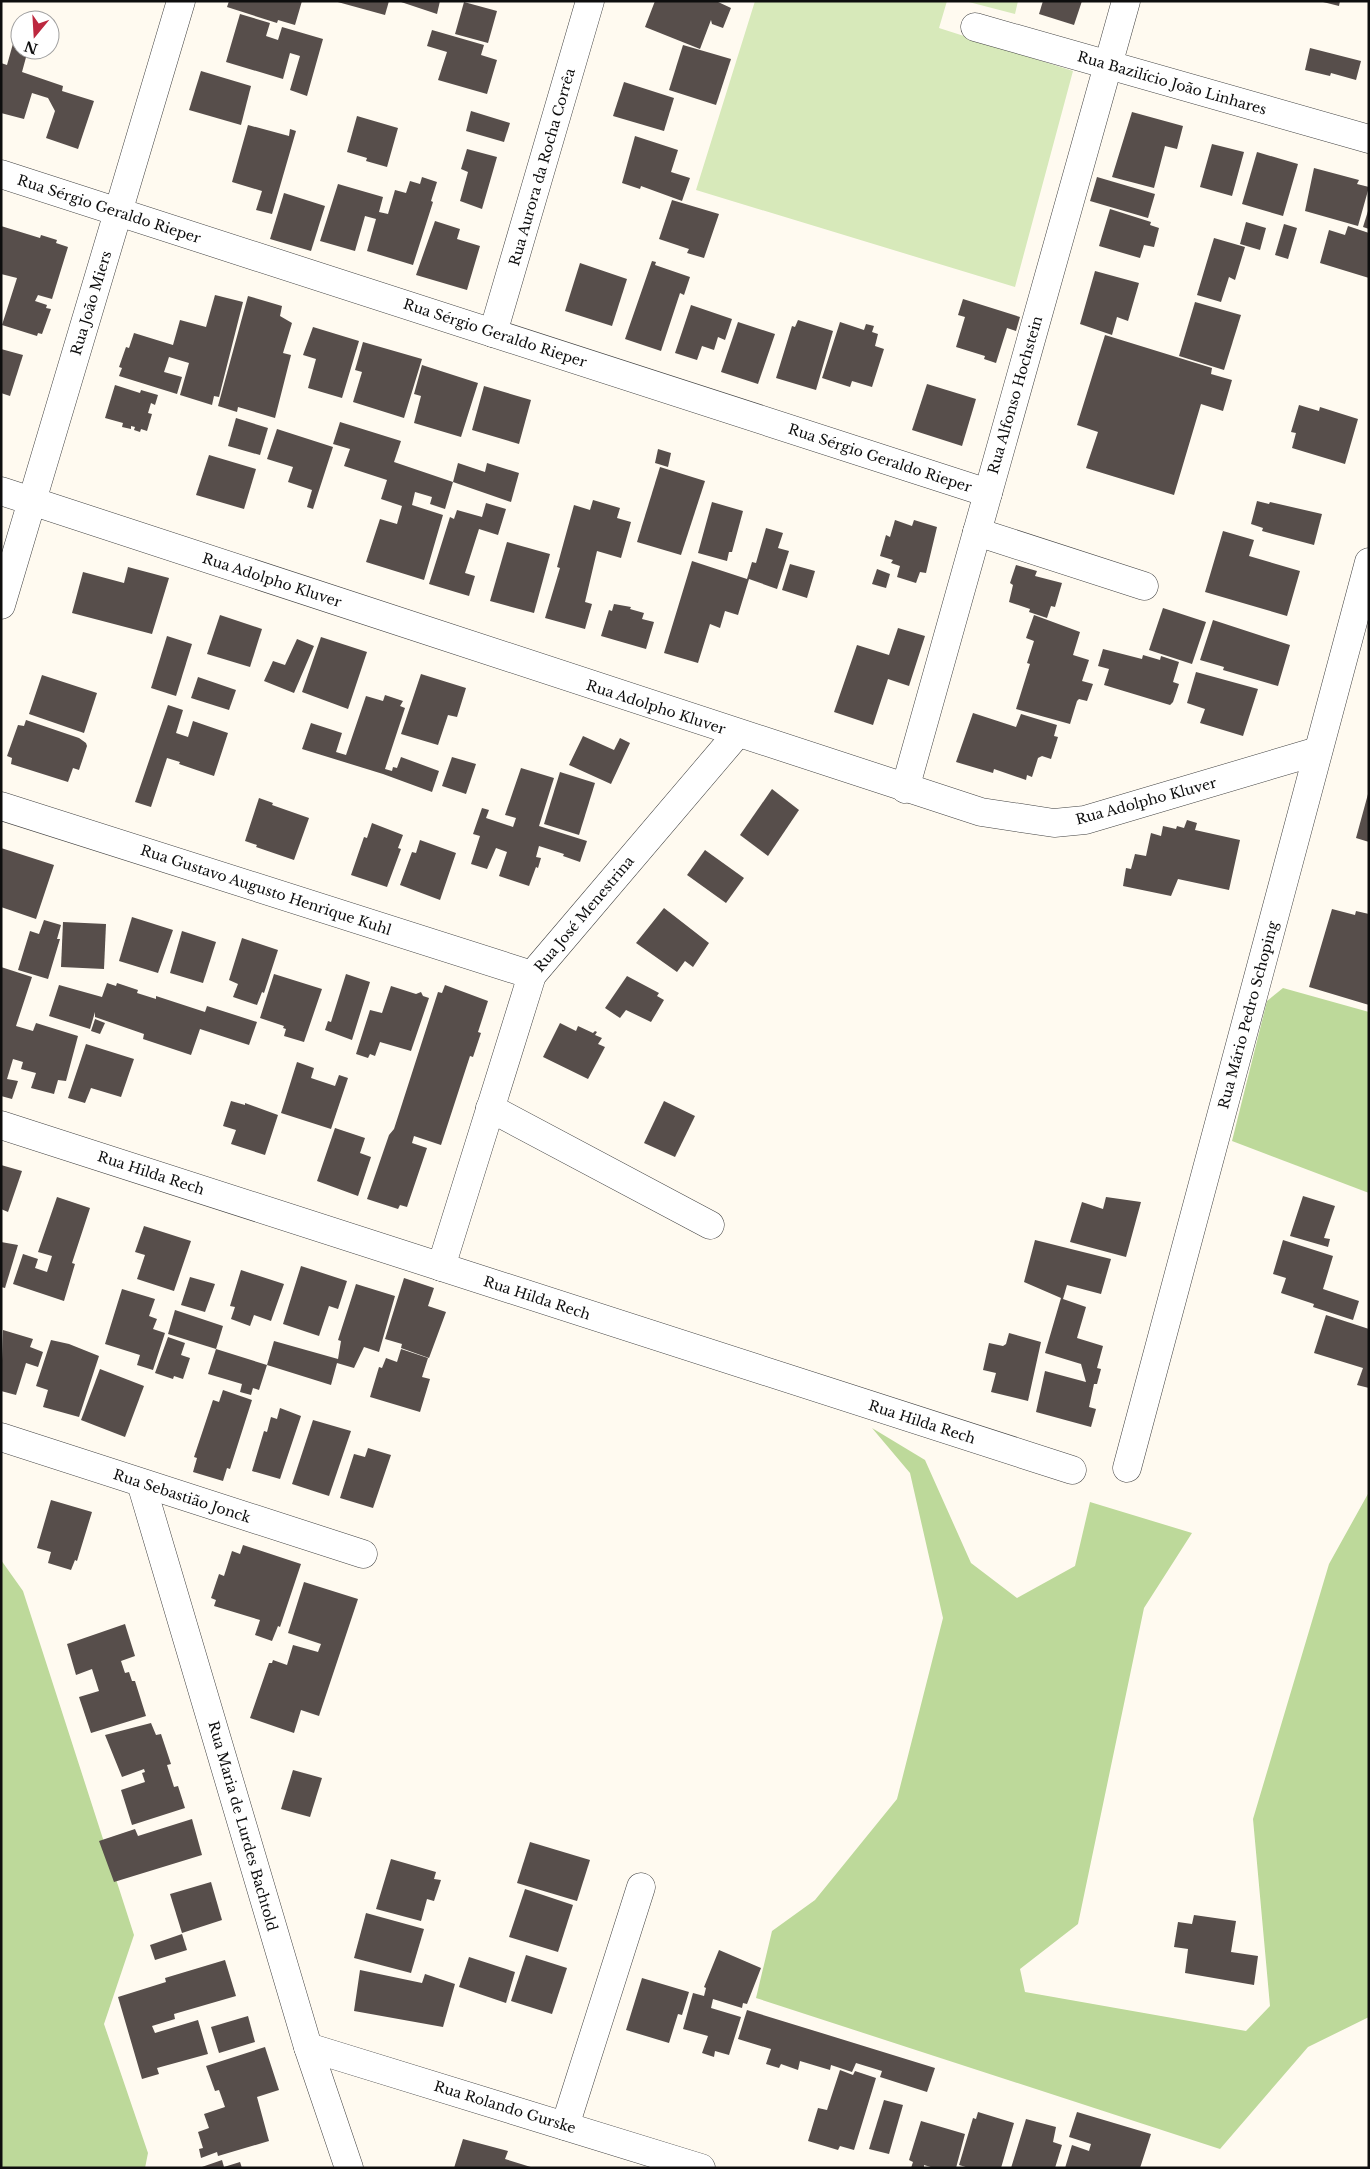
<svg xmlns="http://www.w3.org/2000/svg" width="1370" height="2169" viewBox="0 0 1370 2169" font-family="'Libre Baskerville',serif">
<rect width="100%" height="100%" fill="#fffaf0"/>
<g fill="#d7e9ba">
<polygon points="755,1 947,1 939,28 1073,71 1015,287 696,190"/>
<polygon points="965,1 1018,1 1015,14"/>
</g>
<g fill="#bdd99a">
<polygon points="1283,988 1369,1012 1369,1193 1232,1141 1267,1001"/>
<polygon points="872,1428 925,1460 971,1563 1017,1598 1075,1566 1090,1502 1192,1533 1144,1608 1078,1924 1020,1969 1025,1992 1246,2031 1270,2006 1253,1819 1329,1564 1369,1492 1369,2017 1308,2047 1220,2149 756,1998 772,1931 815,1900 897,1799 943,1618 910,1473"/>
<polygon points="1,1560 23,1591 134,1935 104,2024 148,2153 145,2168 1,2168"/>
</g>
<g fill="#574e4b">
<polygon points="229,1 302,1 295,25 278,20 277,23 227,7"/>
<polygon points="334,1 389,1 385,15"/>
<polygon points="398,1 440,1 437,14"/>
<polygon points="655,1 716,1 731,8 723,28 712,24 711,20 700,49 645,27"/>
<polygon points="1043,1 1082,1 1074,25 1039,14"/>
<polygon points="1319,1 1340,1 1339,6"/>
<polygon points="464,2 497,11 488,43 455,34"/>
<polygon points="240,14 270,23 266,36 278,40 282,27 323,39 307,96 290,90 300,56 290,53 283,79 226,62"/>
<polygon points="432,30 484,45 481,55 497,60 487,94 438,80 447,52 427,46"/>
<polygon points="14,40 20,42 20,50 28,50 22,72 63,86 62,91 94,101 78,149 46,138 55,111 48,98 32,93 24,119 1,113 1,63 7,65"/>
<polygon points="683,45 731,59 716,105 669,90"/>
<polygon points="1310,48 1361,61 1356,80 1331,73 1330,76 1305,70"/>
<polygon points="201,71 251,86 241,125 189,110"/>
<polygon points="624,82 674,98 664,131 613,116"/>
<polygon points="471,111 510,123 504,142 466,131"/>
<polygon points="1132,112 1183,126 1177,149 1165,146 1154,188 1112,177"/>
<polygon points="357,116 398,128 387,167 366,161 367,158 347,152"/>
<polygon points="248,125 289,136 290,129 296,131 272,214 256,210 262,191 232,182"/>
<polygon points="635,136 678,150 671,172 690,178 682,201 641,186 640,189 622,183"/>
<polygon points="1212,144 1244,152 1232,196 1200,187"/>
<polygon points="467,149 497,157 482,209 460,201 468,172 461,169"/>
<polygon points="1257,152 1298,164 1283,216 1242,204"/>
<polygon points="1314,168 1359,180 1357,184 1369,187 1358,226 1305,211"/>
<polygon points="422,177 437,182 431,201 433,202 413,265 367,251 376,219 365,216 355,251 320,241 338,184 383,197 379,212 388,214 395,190 406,193 410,181 420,184"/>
<polygon points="1097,177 1155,194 1148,218 1090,201"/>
<polygon points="284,193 325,206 311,251 270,239"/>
<polygon points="672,200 719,214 704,258 687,253 689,249 659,239"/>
<polygon points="1110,209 1151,222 1150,225 1159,228 1154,247 1144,245 1140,258 1099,246"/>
<polygon points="1368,211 1369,211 1369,229 1363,227"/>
<polygon points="435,221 460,229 457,239 480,246 467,290 416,275"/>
<polygon points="1246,222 1266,228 1260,250 1240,244"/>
<polygon points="1284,224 1297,228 1288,259 1275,255"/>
<polygon points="1,226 40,238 41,235 57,240 56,243 68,247 52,299 38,295 35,301 47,305 46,308 51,309 42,334 38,333 37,336 2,325 17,278 1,274"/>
<polygon points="1348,226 1369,233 1369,278 1320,263 1329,230 1345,235"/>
<polygon points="1214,238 1245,247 1235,280 1229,277 1221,302 1197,295"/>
<polygon points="652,261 656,262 655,265 690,277 684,295 680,293 661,351 625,339"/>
<polygon points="580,263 627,279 612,326 565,311"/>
<polygon points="1095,271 1139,283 1128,321 1117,317 1112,335 1080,324"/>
<polygon points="215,295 243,302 219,397 214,396 212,405 180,395 189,363 169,357 164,372 182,377 177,394 119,376 122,368 119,367 126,347 129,348 134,333 173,345 180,320 206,327"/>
<polygon points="248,296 282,306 280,316 292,323 283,353 291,355 275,418 238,407 237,412 218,406"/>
<polygon points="963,299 1020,317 1016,331 1007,328 996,363 984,359 985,356 956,347 965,317 958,315"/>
<polygon points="1195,302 1241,315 1224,370 1179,356"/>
<polygon points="691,305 732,319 725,340 718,337 714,350 702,346 697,360 675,353"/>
<polygon points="798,320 833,331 816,390 776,378 792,326 795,327"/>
<polygon points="738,322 775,334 758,384 721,372"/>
<polygon points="840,322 864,330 866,324 874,326 872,332 878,334 875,346 884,349 872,387 852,381 850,387 822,378"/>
<polygon points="313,327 359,341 342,398 308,388 316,359 303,355"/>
<polygon points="1105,335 1212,368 1211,374 1232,380 1223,411 1201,404 1174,495 1086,468 1098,432 1077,425"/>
<polygon points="363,342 422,359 404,418 353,402 362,372 355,370"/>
<polygon points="1,349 23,355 10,396 1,393"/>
<polygon points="422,365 478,383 461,437 414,423 421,396 414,394"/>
<polygon points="927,384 976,399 962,446 912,430"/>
<polygon points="115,385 140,393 141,390 158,395 155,405 151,403 148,413 152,414 147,431 141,429 140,432 134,430 135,427 131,426 131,429 122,427 123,423 105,418"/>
<polygon points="484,386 531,400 519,444 472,430"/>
<polygon points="1299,405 1319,411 1320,407 1358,419 1345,464 1292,448 1296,433 1291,432"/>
<polygon points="236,418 268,428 260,455 228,446"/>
<polygon points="340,422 401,441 394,462 453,482 445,509 430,504 432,497 415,492 412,505 443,515 424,580 366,562 380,519 397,524 402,506 381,499 387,480 344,466 350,449 333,444"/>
<polygon points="277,429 333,447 313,509 307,507 312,490 288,482 293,467 267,459"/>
<polygon points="658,449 671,453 668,467 655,463"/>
<polygon points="209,455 256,469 244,509 196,495"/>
<polygon points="458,463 485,472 487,463 519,473 511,502 453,482"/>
<polygon points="660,467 705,481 681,555 637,542"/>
<polygon points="593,500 620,508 617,518 631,522 621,558 597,551 585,602 592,604 585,629 545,618 560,568 557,567 574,505 590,510"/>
<polygon points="1257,501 1269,504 1270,502 1322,514 1314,545 1262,531 1263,528 1251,524"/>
<polygon points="712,502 743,511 732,552 729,552 727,561 698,553"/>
<polygon points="486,503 506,509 498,535 479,529 465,573 475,576 469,596 429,584 450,517 454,519 457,510 482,517"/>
<polygon points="895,520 912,526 914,520 937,527 926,573 920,572 916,583 897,577 900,566 891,563 893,560 880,556 886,535 890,537"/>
<polygon points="766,528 783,533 778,548 789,551 777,589 749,579 738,615 725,611 720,628 710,624 698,663 664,653 692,561 747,579 752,562 756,563"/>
<polygon points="1223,531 1254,540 1249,556 1300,571 1287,616 1205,592"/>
<polygon points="507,542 550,554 534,613 490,601"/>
<polygon points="790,564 815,571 807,598 782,590"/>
<polygon points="1016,565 1037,571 1035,576 1062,583 1055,607 1051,606 1047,618 1029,612 1030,609 1009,602 1013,585 1010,583"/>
<polygon points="128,567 169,578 152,634 72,613 83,572 124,583"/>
<polygon points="877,569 890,574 886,588 872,584"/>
<polygon points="614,604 631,607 630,609 644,613 642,619 654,622 646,649 601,636 609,610 612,611"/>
<polygon points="1163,608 1206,622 1192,664 1149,650"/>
<polygon points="220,615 262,629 250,667 207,654"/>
<polygon points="1034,615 1080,632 1073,655 1089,660 1082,681 1093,684 1087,701 1079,699 1077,701 1070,724 1016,709 1030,664 1027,663 1034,641 1026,638"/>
<polygon points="1213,620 1290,645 1278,686 1223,670 1224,667 1200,660"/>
<polygon points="898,628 925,636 909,686 888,679 873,725 834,712 857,645 889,655"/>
<polygon points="167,636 192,644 176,696 151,688"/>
<polygon points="321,637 367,652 348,709 302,692"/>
<polygon points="297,639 314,646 294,693 264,681 273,661 285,665"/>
<polygon points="1103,649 1142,659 1143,655 1160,660 1161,656 1179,662 1173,682 1179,684 1173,702 1170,705 1104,685 1109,669 1098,666"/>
<polygon points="1196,672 1258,689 1243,736 1200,723 1205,709 1187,703"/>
<polygon points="421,674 466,688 457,717 448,715 438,745 401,734"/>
<polygon points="42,675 97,693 84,733 29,714"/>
<polygon points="198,677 236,690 229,710 191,698"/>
<polygon points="385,695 403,701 400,706 405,708 385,769 392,771 393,767 397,768 401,757 439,771 432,792 383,774 302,749 311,723 342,733 336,752 346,755 366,696 383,701"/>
<polygon points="168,705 183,710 176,733 188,737 193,721 228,733 214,776 179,764 180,762 167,758 151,807 135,802"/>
<polygon points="973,713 1016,727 1021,714 1057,725 1054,736 1058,737 1051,759 1042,756 1038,758 1032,777 1027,775 1026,780 994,769 993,773 956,762"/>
<polygon points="26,720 79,738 86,743 87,746 79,770 73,768 68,782 11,764 12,758 7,756 18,725 24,726"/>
<polygon points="583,736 614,750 620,738 630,743 611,784 569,765"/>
<polygon points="452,757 476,764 466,794 442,786"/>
<polygon points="521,768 554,778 539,826 587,841 580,862 563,856 564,854 539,846 536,857 541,858 538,868 536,867 529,886 499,876 507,852 496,848 487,869 471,864 480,836 473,834 482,808 489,810 486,818 513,827 516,818 505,815"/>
<polygon points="560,772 595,783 579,835 544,824"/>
<polygon points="772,789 799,810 768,856 740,835"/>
<polygon points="1368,794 1369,794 1369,842 1356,838"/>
<polygon points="259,798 273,803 272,805 309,818 294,860 256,847 257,845 245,841"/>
<polygon points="1187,820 1197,823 1195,830 1240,840 1229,890 1178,879 1171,896 1123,886 1126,868 1131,869 1135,854 1146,856 1151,833 1161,836 1163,826 1176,829 1177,826 1184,828"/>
<polygon points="372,823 403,835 398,848 401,849 387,887 351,875 364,837 367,838"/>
<polygon points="420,840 456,853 440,900 400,885 412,852 416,853"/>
<polygon points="1,848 54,865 36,919 1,907"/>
<polygon points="705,850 744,878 726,903 687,875"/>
<polygon points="664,908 709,943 693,967 685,961 677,972 636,943"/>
<polygon points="1332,909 1355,915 1356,911 1369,914 1369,1005 1309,987"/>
<polygon points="132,917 173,930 158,973 119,961"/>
<polygon points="44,920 61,925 57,939 60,939 48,979 18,970 30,931 39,934"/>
<polygon points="63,922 106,924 104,969 61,967"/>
<polygon points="182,931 216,942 203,983 170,973"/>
<polygon points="242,938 278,950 264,993 262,992 257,1005 233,997 238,984 229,980"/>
<polygon points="1,967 32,977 16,1026 33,1031 36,1023 78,1036 66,1081 58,1080 54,1094 31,1088 36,1073 21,1069 23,1062 13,1059 7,1079 18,1081 12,1099 1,1096"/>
<polygon points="274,974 322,989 304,1042 284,1036 286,1029 283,1028 284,1026 260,1018"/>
<polygon points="346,974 370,982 352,1040 325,1030 328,1021 331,1022"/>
<polygon points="627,976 659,993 657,996 664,1000 651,1022 626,1010 620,1018 605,1008"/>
<polygon points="107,983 116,986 117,983 138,990 137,993 156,999 156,996 205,1012 207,1006 257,1022 249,1045 200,1029 191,1055 143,1039 144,1034 95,1017 95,1012 90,1029 49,1016 59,985 102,997"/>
<polygon points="445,985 488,1001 478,1032 481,1033 473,1057 470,1056 441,1145 414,1136 412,1143 427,1148 407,1207 400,1205 398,1209 367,1199 389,1135 394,1129 438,992 442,993"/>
<polygon points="391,986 416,994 421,992 423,996 429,998 411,1051 380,1042 375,1056 370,1054 368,1058 356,1054 370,1010 382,1013"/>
<polygon points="95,1019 105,1023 100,1034 91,1031"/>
<polygon points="560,1023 576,1031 578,1026 593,1033 595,1031 597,1032 595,1035 602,1038 598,1044 605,1047 588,1079 543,1057"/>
<polygon points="86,1044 134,1059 121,1097 91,1088 85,1103 68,1098"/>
<polygon points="297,1062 314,1068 311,1078 335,1086 339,1075 348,1078 331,1129 281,1113"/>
<polygon points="231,1101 245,1105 245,1103 278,1115 265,1155 231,1144 236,1130 223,1126"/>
<polygon points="664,1101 695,1116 675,1157 644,1143"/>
<polygon points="335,1128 365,1138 360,1153 371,1157 358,1196 317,1181"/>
<polygon points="1,1165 22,1171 8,1212 1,1209"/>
<polygon points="1303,1196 1335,1206 1324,1238 1330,1239 1328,1247 1290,1236"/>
<polygon points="57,1197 90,1208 72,1263 75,1264 64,1301 13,1284 23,1254 38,1259 35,1268 47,1272 52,1256 38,1252"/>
<polygon points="1106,1197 1141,1202 1126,1257 1070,1242 1082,1202 1103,1209"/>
<polygon points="144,1226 191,1241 174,1291 137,1279 145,1255 135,1252"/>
<polygon points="1035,1240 1111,1259 1101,1294 1067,1285 1063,1299 1086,1307 1077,1338 1103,1346 1097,1368 1101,1369 1097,1384 1094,1384 1089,1407 1096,1409 1091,1427 1036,1412 1045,1371 1086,1382 1081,1364 1045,1353 1061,1298 1024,1282"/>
<polygon points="1283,1240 1333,1256 1323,1289 1359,1301 1353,1320 1313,1307 1314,1304 1281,1293 1286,1278 1273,1274"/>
<polygon points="1,1242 18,1245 5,1288 1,1287"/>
<polygon points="301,1266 347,1281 338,1309 329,1306 319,1336 283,1324"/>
<polygon points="241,1270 284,1284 271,1321 254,1315 250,1326 231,1319 235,1307 230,1306"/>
<polygon points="190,1277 215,1284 205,1312 181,1305"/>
<polygon points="404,1278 434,1288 428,1306 446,1312 429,1358 401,1348 402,1344 385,1339"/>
<polygon points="356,1284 395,1296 379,1352 364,1347 354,1368 337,1363 331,1385 267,1365 274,1341 338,1359 341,1341 338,1340"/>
<polygon points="122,1289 155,1299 149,1316 157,1319 153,1329 165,1333 153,1370 137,1365 140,1355 105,1344"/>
<polygon points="175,1310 223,1326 216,1349 168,1334"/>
<polygon points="1326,1315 1369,1329 1369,1388 1357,1385 1363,1368 1314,1353"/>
<polygon points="3,1330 33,1339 30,1347 43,1352 38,1367 26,1363 16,1395 1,1391"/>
<polygon points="1009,1333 1041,1342 1028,1401 991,1392 996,1373 983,1370 989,1343 1003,1346 1006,1344"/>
<polygon points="168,1337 185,1343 181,1355 190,1358 183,1379 174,1376 173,1379 155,1373"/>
<polygon points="51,1340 69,1344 99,1356 79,1417 43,1407 48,1390 36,1386"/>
<polygon points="216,1349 267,1365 259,1390 253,1388 251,1395 240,1392 242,1384 208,1374"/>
<polygon points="401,1349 428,1358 422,1377 430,1379 420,1412 370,1397 379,1367 382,1368 386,1358 397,1362"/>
<polygon points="100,1369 144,1386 125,1437 81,1420"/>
<polygon points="223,1390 252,1400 230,1469 227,1468 223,1481 193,1472 197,1458 194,1457 213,1400 219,1402"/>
<polygon points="280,1408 301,1416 280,1479 252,1471 264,1431 267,1432 271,1417 277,1419"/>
<polygon points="313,1420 351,1431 329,1496 292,1484"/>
<polygon points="368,1448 391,1455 373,1508 340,1498 354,1454 365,1457"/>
<polygon points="51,1500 92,1512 77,1561 75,1560 71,1570 48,1563 51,1552 37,1548"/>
<polygon points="243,1545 301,1564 280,1627 278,1626 272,1641 255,1635 260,1620 214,1606 216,1600 211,1598 219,1574 224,1576 232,1551 240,1554"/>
<polygon points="304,1582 358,1599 319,1716 301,1710 294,1733 250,1718 269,1663 272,1663 273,1660 287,1665 293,1645 318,1652 321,1644 288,1633"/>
<polygon points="125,1624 135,1656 121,1661 125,1673 129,1672 132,1681 135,1681 146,1716 91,1733 79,1697 99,1691 92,1669 76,1675 67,1644"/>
<polygon points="151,1723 156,1735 161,1734 171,1764 167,1765 174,1787 178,1786 185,1808 132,1825 121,1790 145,1782 142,1773 145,1772 144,1769 122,1777 105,1735"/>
<polygon points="293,1770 322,1778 310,1817 281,1809"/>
<polygon points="192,1819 202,1855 114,1882 99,1841 135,1829 138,1836"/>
<polygon points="530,1842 590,1860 577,1901 517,1883"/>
<polygon points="391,1859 436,1872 434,1879 441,1880 434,1901 427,1899 421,1921 376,1909"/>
<polygon points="211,1882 222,1920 182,1933 170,1894"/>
<polygon points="525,1889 573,1905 558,1952 509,1937"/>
<polygon points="366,1913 424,1929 411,1973 354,1958"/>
<polygon points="1194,1915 1236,1921 1231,1952 1258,1956 1254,1985 1185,1973 1188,1949 1174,1947 1178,1922 1192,1924"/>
<polygon points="182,1934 187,1950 155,1960 150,1945"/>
<polygon points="719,1950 761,1968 747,2004 743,2003 742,2008 713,1999 711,2008 741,2017 729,2055 715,2051 714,2057 702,2053 708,2036 683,2029 693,1993 704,1996 706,1988 704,1987"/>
<polygon points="526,1955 567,1968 552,2014 511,2001"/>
<polygon points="469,1957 515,1972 506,2003 459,1987"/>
<polygon points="225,1960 236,1996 174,2014 175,2019 152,2026 155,2033 198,2020 208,2054 157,2068 159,2074 142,2079 118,1997 166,1982 165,1978"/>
<polygon points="360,1970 422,1983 425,1974 455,1984 443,2027 354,2011"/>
<polygon points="642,1978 689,1992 682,2015 678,2014 669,2043 626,2030"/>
<polygon points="747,2010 935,2068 927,2092 880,2077 882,2071 856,2063 852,2072 831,2065 830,2070 800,2061 798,2070 781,2064 779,2068 766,2064 771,2049 738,2039"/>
<polygon points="248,2016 255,2042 219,2053 211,2027"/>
<polygon points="265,2047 279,2090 257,2097 269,2141 218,2156 217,2152 201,2158 199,2149 203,2148 198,2132 209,2128 204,2114 225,2107 219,2090 215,2091 206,2066"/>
<polygon points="840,2070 853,2075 855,2071 876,2078 854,2150 840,2146 838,2150 808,2141 818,2108 827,2110"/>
<polygon points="884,2100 903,2105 889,2154 869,2149"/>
<polygon points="978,2112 1014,2123 1001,2168 969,2168 959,2165 973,2118 976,2119"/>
<polygon points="1077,2112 1151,2134 1140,2168 1065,2168 1072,2145 1089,2151 1091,2144 1069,2137"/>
<polygon points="1026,2119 1056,2127 1053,2142 1062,2145 1055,2168 1011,2168"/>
<polygon points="921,2121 965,2134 956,2168 934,2168 924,2165 924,2168 911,2168 913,2162 909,2160"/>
<polygon points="463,2139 508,2151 505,2159 534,2168 454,2168"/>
<polygon points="222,2160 224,2167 240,2162 242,2168 199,2168"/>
</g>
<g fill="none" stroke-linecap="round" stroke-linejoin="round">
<g stroke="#414141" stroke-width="29">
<g id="minor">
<polyline points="975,27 1369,139"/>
<polyline points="1,174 988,493"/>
<polyline points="493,333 590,1"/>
<polyline points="1,491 981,812 1054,823 1085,820 1318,751"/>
<polyline points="977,532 1144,586"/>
<polyline points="1,605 181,1"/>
<polyline points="905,789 1126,1"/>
<polyline points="1,806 532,975"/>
<polyline points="490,1108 710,1225"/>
<polyline points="1,1125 1072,1470"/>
<polyline points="441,1267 532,975 737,734"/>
<polyline points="1,1437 363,1554"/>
<polyline points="1127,1468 1369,562"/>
<polyline points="141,1483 308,2047 349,2168"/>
<polyline points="308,2047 701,2168"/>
<polyline points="565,2126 641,1887"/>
</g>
</g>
<use href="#minor" stroke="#fff" stroke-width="28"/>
</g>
<g text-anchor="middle" stroke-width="5" stroke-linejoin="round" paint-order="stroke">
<g font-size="14" fill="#0e0e0e" stroke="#fff">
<text transform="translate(1172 83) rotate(16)" y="5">Rua Bazilício João Linhares</text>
<text transform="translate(542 167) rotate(-74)" y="5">Rua Aurora da Rocha Corrêa</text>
<text transform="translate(109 209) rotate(18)" y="5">Rua Sérgio Geraldo Rieper</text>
<text transform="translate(91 303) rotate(-73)" y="5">Rua João Miers</text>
<text transform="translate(495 333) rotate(18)" y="5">Rua Sérgio Geraldo Rieper</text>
<text transform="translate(1015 395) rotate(-74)" y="5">Rua Alfonso Hochstein</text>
<text transform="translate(880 458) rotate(18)" y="5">Rua Sérgio Geraldo Rieper</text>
<text transform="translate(272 580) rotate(18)" y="5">Rua Adolpho Kluver</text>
<text transform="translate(656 707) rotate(18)" y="5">Rua Adolpho Kluver</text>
<text transform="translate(1146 801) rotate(-15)" y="5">Rua Adolpho Kluver</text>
<text transform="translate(266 890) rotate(18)" y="5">Rua Gustavo Augusto Henrique Kuhl</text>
<text transform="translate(584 914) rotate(-50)" y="5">Rua José Menestrina</text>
<text transform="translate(1248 1015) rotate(-75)" y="5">Rua Mário Pedro Schoping</text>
<text transform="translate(151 1173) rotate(18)" y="5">Rua Hilda Rech</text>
<text transform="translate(537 1298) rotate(18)" y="5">Rua Hilda Rech</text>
<text transform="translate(922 1422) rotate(18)" y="5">Rua Hilda Rech</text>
<text transform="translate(182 1496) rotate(18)" y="5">Rua Sebastião Jonck</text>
<text transform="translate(243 1826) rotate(74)" y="5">Rua Maria de Lurdes Bachtold</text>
<text transform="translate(505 2107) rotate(17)" y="5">Rua Rolando Gurske</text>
</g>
</g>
<rect width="1370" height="2169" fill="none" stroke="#0e0e0e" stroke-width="5"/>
<g transform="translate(35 35) rotate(198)"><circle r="24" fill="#ffffff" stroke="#9f9f9f"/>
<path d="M0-4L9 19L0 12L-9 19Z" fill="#bd283f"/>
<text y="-8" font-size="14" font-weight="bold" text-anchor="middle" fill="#0e0e0e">N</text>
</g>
</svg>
